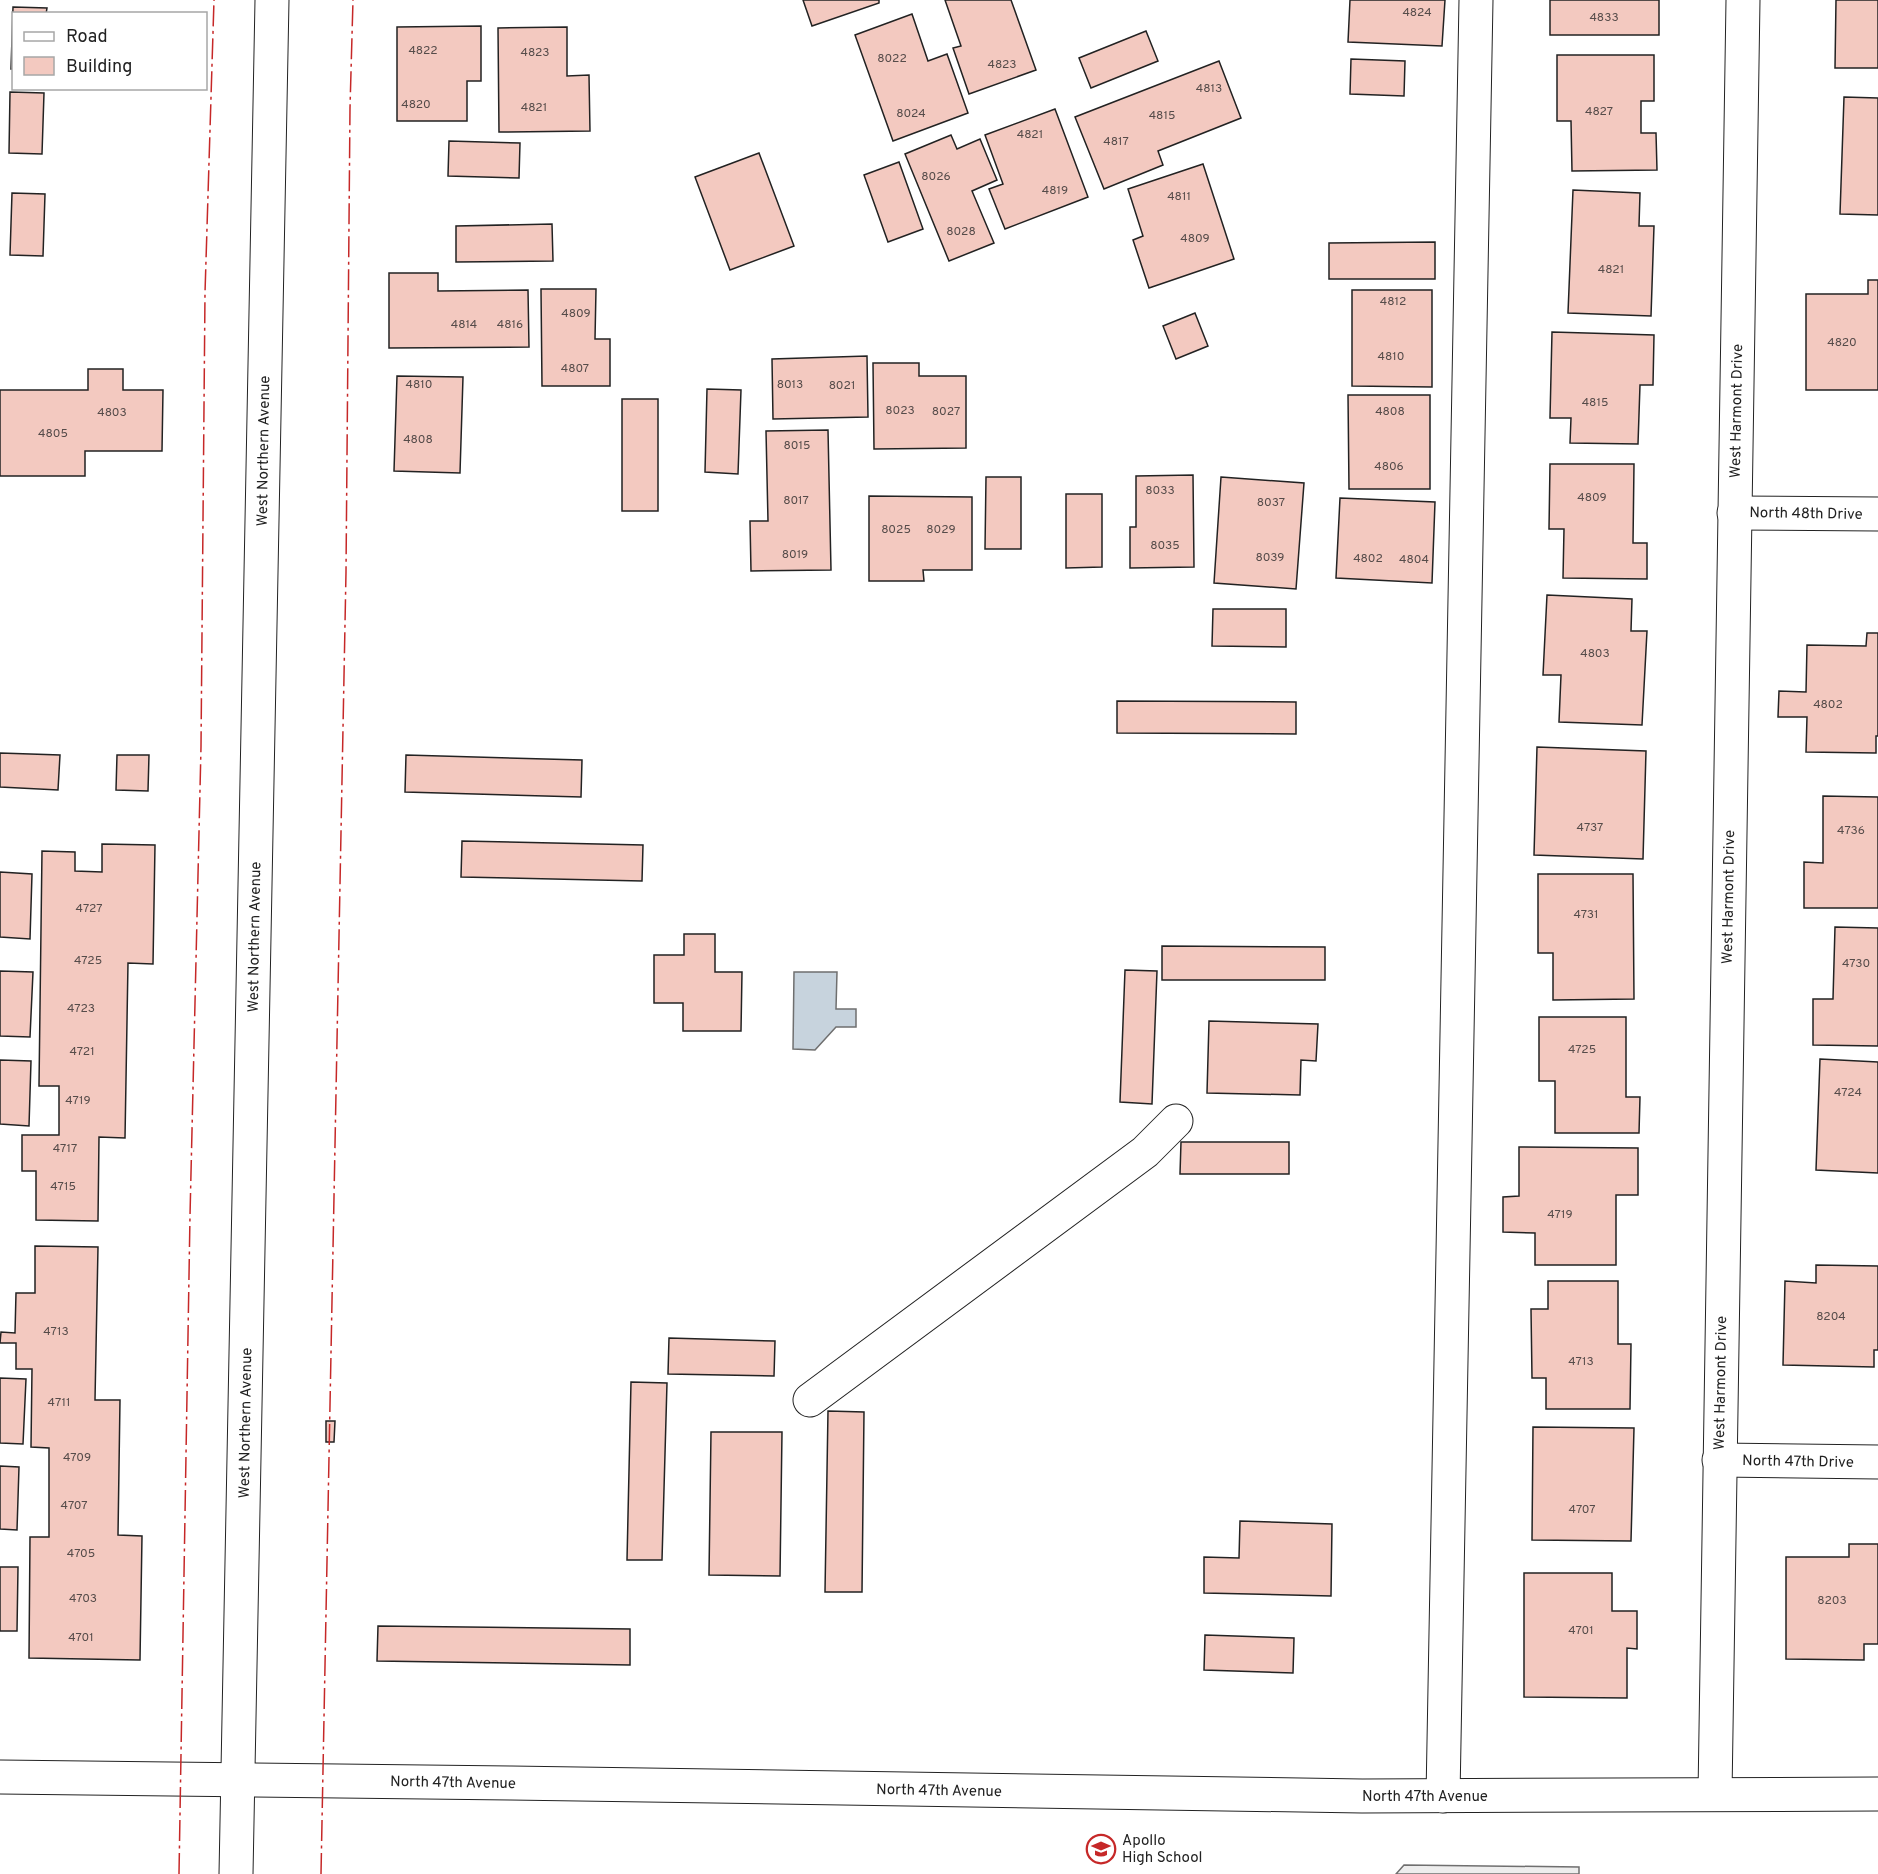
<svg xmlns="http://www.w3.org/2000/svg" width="1878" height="1874" viewBox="0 0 1878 1874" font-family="Overpass,sans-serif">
<rect width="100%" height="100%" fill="#fff"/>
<polygon fill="#ededed" stroke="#6f6f6f" stroke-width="1.5" points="1404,1865 1579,1867 1579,1874 1396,1874"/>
<polygon fill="#c7d3dd" stroke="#6f6f6f" stroke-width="1.5" points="794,972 837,972 836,1009 856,1009 856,1027 836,1027 815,1050 793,1049"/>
<g fill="#f3c9c0" stroke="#222" stroke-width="1.5">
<polygon points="803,0 879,0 879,3 812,26"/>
<polygon points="945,0 1011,0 1036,70 969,94 953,48 961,46"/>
<polygon points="1350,0 1445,0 1442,46 1348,42"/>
<rect x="1550" y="0" width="109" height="35"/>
<polygon points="1836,0 1878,0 1878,68 1835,68"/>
<polygon points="13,7 47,8 46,14 14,14 14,69 11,69"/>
<polygon points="912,14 928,61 947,54 968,113 893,141 855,35"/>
<polygon points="481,26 481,81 467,81 467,121 397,121 397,27"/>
<polygon points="567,27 567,76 589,75 590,131 499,132 498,28"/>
<polygon points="1146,31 1158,61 1091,88 1079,58"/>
<polygon points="1557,55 1654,55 1654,101 1641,101 1641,133 1656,133 1657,170 1572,171 1571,121 1557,121"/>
<polygon points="1351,59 1405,61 1404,96 1350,94"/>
<polygon points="1219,61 1241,118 1158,151 1163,165 1104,189 1075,117"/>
<polygon points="10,92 44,93 42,154 9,153"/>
<polygon points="1844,97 1878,98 1878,215 1840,214"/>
<polygon points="1055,109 1088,197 1005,229 989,189 1003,184 985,135"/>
<polygon points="951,135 957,149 980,139 997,180 972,191 994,243 949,261 905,154"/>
<polygon points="449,141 520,143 519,178 448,176"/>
<polygon points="759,153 794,246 730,270 695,177"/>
<polygon points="899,162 923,229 888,242 864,175"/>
<polygon points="1203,164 1234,259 1149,288 1133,240 1143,236 1128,189"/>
<polygon points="1573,190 1640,193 1639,226 1654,226 1651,316 1568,313"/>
<polygon points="12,193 45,194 43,256 10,255"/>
<polygon points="552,224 553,261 456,262 456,226"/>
<polygon points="1435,242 1435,279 1329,279 1329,243"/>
<polygon points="389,273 438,273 438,291 528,290 529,347 389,348"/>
<polygon points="1868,280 1878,280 1878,390 1806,390 1806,294 1868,294"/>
<polygon points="541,289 596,289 595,339 610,339 610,386 542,386"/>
<polygon points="1352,290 1432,290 1432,387 1352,386"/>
<polygon points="1195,313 1208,346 1176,359 1163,326"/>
<polygon points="1552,332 1654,335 1653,385 1640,385 1638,444 1570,443 1571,418 1550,418"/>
<polygon points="867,356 868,417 773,419 772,359"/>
<polygon points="873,363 919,363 919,376 966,376 966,448 874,449"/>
<polygon points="88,369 123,369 123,390 163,390 162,451 85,451 85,476 0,476 0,390 88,390"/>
<polygon points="397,376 463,377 460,473 394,471"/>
<polygon points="707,389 741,390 738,474 705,472"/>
<polygon points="1348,395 1430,395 1430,489 1349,489"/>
<rect x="622" y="399" width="36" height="112"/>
<polygon points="828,430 831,570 751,571 750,521 768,521 766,431"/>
<polygon points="1550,464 1634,464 1633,543 1647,543 1647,579 1563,578 1564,529 1549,529"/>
<polygon points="1193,475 1194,567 1130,568 1130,527 1136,527 1136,476"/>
<polygon points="986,477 1021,477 1021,549 985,549"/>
<polygon points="1221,477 1304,483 1296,589 1214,583"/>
<polygon points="1066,494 1102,494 1102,567 1066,568"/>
<polygon points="869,496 972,497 972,570 923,570 924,581 869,581"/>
<polygon points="1340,498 1435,502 1432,583 1336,578"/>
<polygon points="1547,595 1632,599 1631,631 1647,631 1642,725 1559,722 1561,675 1543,675"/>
<polygon points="1213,609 1286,609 1286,647 1212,646"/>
<polygon points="1867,633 1878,633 1878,736 1876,736 1876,753 1806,752 1807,717 1778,717 1779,691 1806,692 1807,645 1866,646"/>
<polygon points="1117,701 1296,702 1296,734 1117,733"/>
<polygon points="1537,747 1646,751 1643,859 1534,855"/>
<polygon points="0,753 60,755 58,790 0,787"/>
<polygon points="117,755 149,755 148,791 116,790"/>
<polygon points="406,755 582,760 581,797 405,792"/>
<polygon points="1823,796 1878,797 1878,908 1804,908 1804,862 1823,863"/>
<polygon points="462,841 643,845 642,881 461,877"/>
<polygon points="102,844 155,845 153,964 128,963 125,1138 99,1137 98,1221 36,1220 36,1171 22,1171 22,1135 59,1135 59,1086 39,1086 42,851 75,852 75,871 102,872"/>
<polygon points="0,872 32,874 30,939 0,937"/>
<polygon points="1538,874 1633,874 1634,999 1553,1000 1553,953 1538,953"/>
<polygon points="1835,927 1878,928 1878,1046 1813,1045 1813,999 1833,999"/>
<polygon points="684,934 715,934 715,972 742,972 741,1031 683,1031 683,1003 654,1003 654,955 684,955"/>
<polygon points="1162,946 1325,947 1325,980 1162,980"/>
<polygon points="1125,970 1157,971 1152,1104 1120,1102"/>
<polygon points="0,971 33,972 30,1037 0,1036"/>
<polygon points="1539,1017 1626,1017 1626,1097 1640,1097 1639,1133 1555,1133 1555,1081 1539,1081"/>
<polygon points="1209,1021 1318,1024 1316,1061 1301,1060 1300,1095 1207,1093"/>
<polygon points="1820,1059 1878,1062 1878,1173 1816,1170"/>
<polygon points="0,1060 31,1061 29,1126 0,1124"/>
<polygon points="1181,1142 1289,1142 1289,1174 1180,1174"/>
<polygon points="1519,1147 1638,1148 1638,1195 1616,1195 1616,1265 1535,1265 1535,1233 1503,1232 1503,1197 1519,1196"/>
<polygon points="35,1246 98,1247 95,1400 120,1400 118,1535 142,1536 140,1660 29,1658 30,1537 49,1537 49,1448 31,1447 32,1369 16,1369 16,1343 0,1343 1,1332 15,1333 16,1293 35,1293"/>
<polygon points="1816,1265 1878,1266 1878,1350 1874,1350 1874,1367 1783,1365 1785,1281 1816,1283"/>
<polygon points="1548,1281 1618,1281 1618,1344 1631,1344 1630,1409 1546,1409 1546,1378 1532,1378 1531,1309 1548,1309"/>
<polygon points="669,1338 775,1341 774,1376 668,1374"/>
<polygon points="0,1378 26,1379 23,1444 0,1443"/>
<polygon points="631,1382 667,1383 662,1560 627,1560"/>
<polygon points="828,1411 864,1412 862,1592 825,1592"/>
<polygon points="326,1421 335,1421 334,1442 326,1442"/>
<polygon points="1533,1427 1634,1428 1631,1541 1532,1540"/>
<polygon points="711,1432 782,1432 780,1576 709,1575"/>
<polygon points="0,1466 19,1467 17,1530 0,1529"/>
<polygon points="1240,1521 1332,1524 1331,1596 1204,1593 1204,1557 1239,1558"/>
<polygon points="1849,1544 1878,1544 1878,1644 1864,1644 1864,1660 1786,1659 1786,1557 1849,1557"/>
<polygon points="0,1567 18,1567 17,1631 0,1631"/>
<polygon points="1524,1573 1612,1573 1612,1611 1637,1611 1637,1649 1627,1648 1627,1698 1524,1697"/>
<polygon points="378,1626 630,1629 630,1665 377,1661"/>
<polygon points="1205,1635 1294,1638 1293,1673 1204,1670"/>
</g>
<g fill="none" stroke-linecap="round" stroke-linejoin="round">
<g stroke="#222" stroke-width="35">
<g id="minor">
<polyline points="1734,513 1878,514"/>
<polyline points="810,1400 1145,1152 1176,1121"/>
<polyline points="1719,1460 1878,1462"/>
<polyline points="0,1777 511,1783 1362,1796 1878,1794"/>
<polyline points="1715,1794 1743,0"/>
<polyline points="1443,1796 1476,0"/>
</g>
</g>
<g stroke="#222" stroke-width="35">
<polyline id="major" points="236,1874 272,0"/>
</g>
<use href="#minor" stroke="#fff" stroke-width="33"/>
<use href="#major" stroke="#fff" stroke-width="33"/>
<g stroke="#c62828" stroke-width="1.5" stroke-dasharray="21 4.5 3 4.5" stroke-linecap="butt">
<polyline points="179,1874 190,1216 201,747 205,293 214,0"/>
<polyline points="321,1874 346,572 350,108 353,0"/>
</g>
</g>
<defs>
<g id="school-ring" transform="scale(1.5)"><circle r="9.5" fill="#fff" stroke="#c62828" stroke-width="1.5"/><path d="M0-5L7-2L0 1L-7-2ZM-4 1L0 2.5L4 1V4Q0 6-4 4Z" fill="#c62828"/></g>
</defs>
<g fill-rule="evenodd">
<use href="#school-ring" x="1101" y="1849"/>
</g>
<g text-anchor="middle" stroke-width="4.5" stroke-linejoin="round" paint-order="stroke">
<g font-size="12" fill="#564c4a">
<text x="1417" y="16">4824</text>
<text x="1604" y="21">4833</text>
<text x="423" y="54">4822</text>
<text x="535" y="56">4823</text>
<text x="892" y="62">8022</text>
<text x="1002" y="68">4823</text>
<text x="1209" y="92">4813</text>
<text x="416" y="108">4820</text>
<text x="534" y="111">4821</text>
<text x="1599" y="115">4827</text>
<text x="911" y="117">8024</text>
<text x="1162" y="119">4815</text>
<text x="1030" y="138">4821</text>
<text x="1116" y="145">4817</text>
<text x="936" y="180">8026</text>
<text x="1055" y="194">4819</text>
<text x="1179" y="200">4811</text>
<text x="961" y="235">8028</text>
<text x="1195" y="242">4809</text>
<text x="1611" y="273">4821</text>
<text x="1393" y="305">4812</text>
<text x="576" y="317">4809</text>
<text x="464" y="328">4814</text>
<text x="510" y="328">4816</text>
<text x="1842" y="346">4820</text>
<text x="1391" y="360">4810</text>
<text x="575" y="372">4807</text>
<text x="419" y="388">4810</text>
<text x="790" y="388">8013</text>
<text x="842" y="389">8021</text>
<text x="1595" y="406">4815</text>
<text x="900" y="414">8023</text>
<text x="946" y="415">8027</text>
<text x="1390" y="415">4808</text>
<text x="112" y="416">4803</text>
<text x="53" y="437">4805</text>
<text x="418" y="443">4808</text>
<text x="797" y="449">8015</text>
<text x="1389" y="470">4806</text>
<text x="1160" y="494">8033</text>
<text x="1592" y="501">4809</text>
<text x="796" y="504">8017</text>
<text x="1271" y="506">8037</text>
<text x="896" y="533">8025</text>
<text x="941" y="533">8029</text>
<text x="1165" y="549">8035</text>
<text x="795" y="558">8019</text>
<text x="1270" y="561">8039</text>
<text x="1368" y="562">4802</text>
<text x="1414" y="563">4804</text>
<text x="1595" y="657">4803</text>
<text x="1828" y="708">4802</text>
<text x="1590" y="831">4737</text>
<text x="1851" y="834">4736</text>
<text x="89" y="912">4727</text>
<text x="1586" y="918">4731</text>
<text x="88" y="964">4725</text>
<text x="1856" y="967">4730</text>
<text x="81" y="1012">4723</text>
<text x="1582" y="1053">4725</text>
<text x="82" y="1055">4721</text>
<text x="1848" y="1096">4724</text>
<text x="78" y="1104">4719</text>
<text x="65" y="1152">4717</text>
<text x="63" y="1190">4715</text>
<text x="1560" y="1218">4719</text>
<text x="1831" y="1320">8204</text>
<text x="56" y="1335">4713</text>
<text x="1581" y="1365">4713</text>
<text x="59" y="1406">4711</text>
<text x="77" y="1461">4709</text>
<text x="74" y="1509">4707</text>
<text x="1582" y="1513">4707</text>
<text x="81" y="1557">4705</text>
<text x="83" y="1602">4703</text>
<text x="1832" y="1604">8203</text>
<text x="1581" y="1634">4701</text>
<text x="81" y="1641">4701</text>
</g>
<g font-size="15" fill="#222" stroke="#fff">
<text transform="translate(1736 411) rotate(-89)" y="5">West Harmont Drive</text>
<text transform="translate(263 451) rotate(-89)" y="5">West Northern Avenue</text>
<text transform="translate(1806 513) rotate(1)" y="5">North 48th Drive</text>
<text transform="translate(1728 897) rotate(-89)" y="5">West Harmont Drive</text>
<text transform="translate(254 937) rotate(-89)" y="5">West Northern Avenue</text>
<text transform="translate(1720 1383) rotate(-89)" y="5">West Harmont Drive</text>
<text transform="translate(245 1423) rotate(-89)" y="5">West Northern Avenue</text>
<text transform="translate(1798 1461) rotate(1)" y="5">North 47th Drive</text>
<text transform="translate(453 1782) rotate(1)" y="5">North 47th Avenue</text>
<text transform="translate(939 1790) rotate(1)" y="5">North 47th Avenue</text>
<text x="1425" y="1801">North 47th Avenue</text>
</g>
<g font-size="15" fill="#222" stroke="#fff" text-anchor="start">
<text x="1122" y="1845">Apollo<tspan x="1122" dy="17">High School</tspan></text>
</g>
</g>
<rect x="12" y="12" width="195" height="78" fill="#ffffff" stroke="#a7a7a7" stroke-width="1.5"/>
<rect x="24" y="32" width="30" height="9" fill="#ffffff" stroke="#a7a7a7" stroke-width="1.5"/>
<text x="66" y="42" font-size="18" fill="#222222">Road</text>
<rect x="24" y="57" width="30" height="18" fill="#f3c9c0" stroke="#a7a7a7" stroke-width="1.5"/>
<text x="66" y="72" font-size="18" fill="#222222">Building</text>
</svg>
